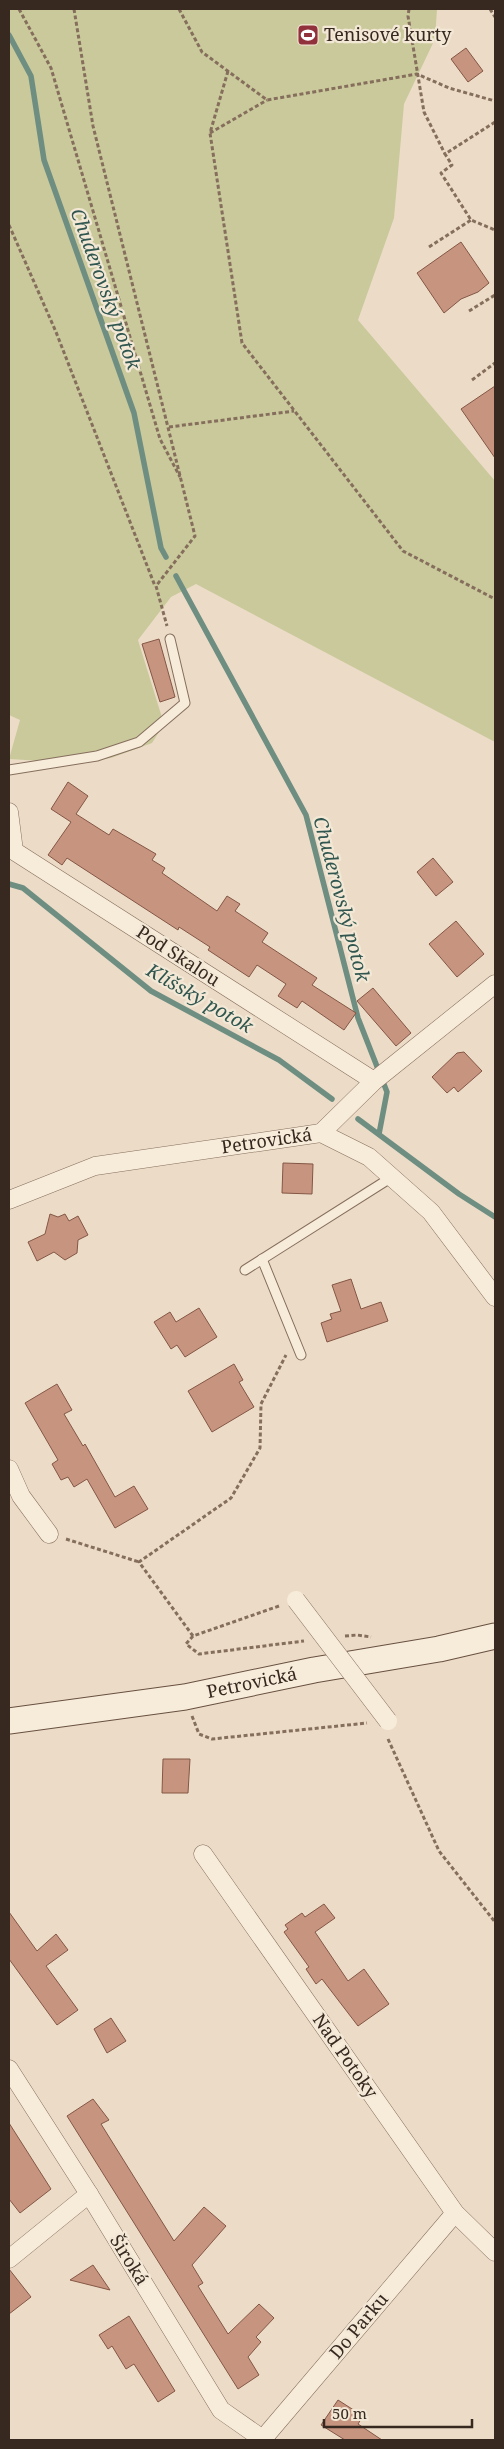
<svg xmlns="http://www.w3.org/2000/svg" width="504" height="2449" viewBox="0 0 504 2449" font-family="'Noto Serif',serif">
<rect width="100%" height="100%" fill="#ecdcc7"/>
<polygon fill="#c9c99b" points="9,9 437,9 435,39 404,104 394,218 358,320 495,481 495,742 196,584 171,597 138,640 164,724 152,743 111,758 76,763 9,759 20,720 9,715"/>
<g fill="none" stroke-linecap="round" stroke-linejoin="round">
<g stroke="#6f8e82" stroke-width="5.5">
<polyline points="9,35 31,76 44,160 134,413 161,548 166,557"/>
<polyline points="176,576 306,815 358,1018 387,1092 379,1134"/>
<polyline points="9,884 23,888 151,991 279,1060 332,1099"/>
<polyline points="358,1119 459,1194 495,1217"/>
</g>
</g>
<g fill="#c7957f" stroke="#845645">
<polygon points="466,48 483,71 468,82 451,59"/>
<polygon points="461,242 489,283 478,292 461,299 444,313 417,273"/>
<polygon points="495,386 495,458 461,409"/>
<polygon points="159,639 175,697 160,702 142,644"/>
<polygon points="68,782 88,796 76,814 109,835 113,829 156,854 152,860 165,868 162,873 217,911 227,896 240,904 235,911 268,933 262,942 317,978 312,985 356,1013 344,1030 302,1001 297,1008 278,996 286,984 257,965 249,977 208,950 210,947 179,927 178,930 67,858 62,865 48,855 71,822 51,809"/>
<polygon points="433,858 453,882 436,896 417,872"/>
<polygon points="456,921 484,954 457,977 429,944"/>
<polygon points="373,988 411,1033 396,1046 357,1001"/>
<polygon points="464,1052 482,1071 458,1092 454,1087 447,1093 432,1077 457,1053"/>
<polygon points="283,1163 313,1164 312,1194 282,1193"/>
<polygon points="50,1214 58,1217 65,1214 69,1221 78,1216 88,1235 78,1240 77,1253 65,1260 54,1252 37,1261 28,1242 45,1234"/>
<polygon points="351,1279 361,1309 381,1302 388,1321 327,1342 321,1323 332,1319 330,1314 341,1311 332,1285"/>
<polygon points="199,1308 217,1337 185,1357 177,1345 171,1349 154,1322 170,1312 176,1322"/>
<polygon points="234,1364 243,1380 239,1382 254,1407 212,1432 188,1391"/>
<polygon points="57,1384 72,1410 64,1414 83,1446 85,1444 115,1497 134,1486 148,1509 115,1528 87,1479 74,1487 68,1477 61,1480 52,1464 58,1460 25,1403"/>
<polygon points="163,1759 190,1759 188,1793 162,1793"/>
<polygon points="324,1904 335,1918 315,1932 348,1981 364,1969 389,2004 358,2026 322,1979 316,1984 306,1969 309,1967 284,1932 288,1929 285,1925 302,1913 305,1917"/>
<polygon points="9,1912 37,1951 56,1934 68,1950 46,1966 78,2010 57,2025 9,1959"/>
<polygon points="111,2018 126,2041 107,2053 94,2029"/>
<polygon points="93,2099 109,2120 101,2124 174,2241 204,2207 226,2226 192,2265 203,2283 198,2286 228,2334 259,2304 274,2318 256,2337 261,2342 248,2357 259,2375 238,2389 67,2116"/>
<polygon points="9,2123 51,2189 20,2213 9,2199"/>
<polygon points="93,2265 110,2290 70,2280"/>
<polygon points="9,2269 31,2297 9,2314"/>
<polygon points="129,2316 175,2391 158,2402 134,2364 126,2369 112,2346 108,2349 99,2335"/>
<polygon points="338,2400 363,2416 358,2424 382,2440 345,2440 321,2425"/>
</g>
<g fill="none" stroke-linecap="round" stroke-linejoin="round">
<g stroke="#866e5d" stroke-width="11">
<g id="lane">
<polyline points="9,770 97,756 139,742 185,703 170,639"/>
<polyline points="262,1259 301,1355"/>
<polyline points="245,1270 392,1177"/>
</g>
</g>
<g stroke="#866e5d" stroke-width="19">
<g id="street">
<polyline points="9,812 14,851 374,1081"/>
<polyline points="321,1133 374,1081 495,984"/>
<path id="s1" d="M9 1200 95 1166 321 1133 369 1157 431 1212 495 1297"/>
<polyline points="9,1469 21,1496 49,1534"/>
<polyline points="203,1854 455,2213 495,2252"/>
<polyline points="9,2069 89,2194 221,2410 264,2440"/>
<polyline points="9,2259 89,2194"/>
<polyline points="262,2440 455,2213"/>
</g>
</g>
<g stroke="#685040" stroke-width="27">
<g id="secondary">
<path id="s2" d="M9 1721 185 1697 314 1670 439 1649 495 1636"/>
</g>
</g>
<g stroke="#866e5d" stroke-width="3" stroke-dasharray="4 2.5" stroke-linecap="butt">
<polyline points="19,9 51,68 160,439 180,477"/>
<polyline points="74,9 93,126 195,536 156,586 167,626"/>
<polyline points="179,9 202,52 267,100 417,74 449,88 495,101"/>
<polyline points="409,9 408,16 424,112 445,154"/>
<polyline points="490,9 495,17"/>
<polyline points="228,71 210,133 242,343 403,551 495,599"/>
<polyline points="495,122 445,154 452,165 441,173 471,220 495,230"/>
<polyline points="210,133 267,100"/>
<polyline points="9,225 56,332 155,586"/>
<polyline points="429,247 471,220"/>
<polyline points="469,311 495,295"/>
<polyline points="472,380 495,363"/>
<polyline points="169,427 294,411"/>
<polyline points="66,1539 139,1562"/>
<polyline points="279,1606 193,1636 186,1644 199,1654 304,1641"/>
<polyline points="193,1636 139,1562 231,1498 260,1448 261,1404 286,1355"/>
<polyline points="345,1636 357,1635 371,1637"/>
<polyline points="192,1716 199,1734 212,1739 367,1723"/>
<polyline points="388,1739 439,1851 495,1922"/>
</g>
<use href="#lane" stroke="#f7ebd9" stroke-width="9"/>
<use href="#street" stroke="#f7ebd9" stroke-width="18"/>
<use href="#secondary" stroke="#f7ebd9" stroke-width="25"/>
<g stroke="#866e5d" stroke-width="19" stroke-linecap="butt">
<polyline id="street-bridge" points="296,1600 388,1721"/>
</g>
<use href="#street-bridge" stroke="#f7ebd9" stroke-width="18"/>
</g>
<defs>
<g id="stadium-square" transform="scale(1.125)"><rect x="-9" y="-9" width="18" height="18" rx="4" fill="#91313c" stroke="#f3e8d6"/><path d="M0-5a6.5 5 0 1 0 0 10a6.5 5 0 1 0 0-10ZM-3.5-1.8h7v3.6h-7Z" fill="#fff"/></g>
</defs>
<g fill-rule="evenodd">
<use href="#stadium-square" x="308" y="35"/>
</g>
<g text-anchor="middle" stroke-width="4.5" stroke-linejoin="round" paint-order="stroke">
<g font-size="18" fill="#372920" stroke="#f3e8d6" text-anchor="start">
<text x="324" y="41">Tenisové kurty</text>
</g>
<g font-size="18" fill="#372920" stroke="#f3e8d6">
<text transform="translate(178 956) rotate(33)" y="6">Pod Skalou</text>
<text dy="6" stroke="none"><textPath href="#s1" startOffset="266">Petrovická</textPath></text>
<text dy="6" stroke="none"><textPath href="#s2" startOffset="246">Petrovická</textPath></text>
<text transform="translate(345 2056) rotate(55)" y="6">Nad Potoky</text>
<text transform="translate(129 2260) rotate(58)" y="6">Široká</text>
<text transform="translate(359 2326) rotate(-50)" y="6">Do Parku</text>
</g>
<g font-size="19" font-style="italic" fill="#30564f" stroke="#f3e8d6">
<text transform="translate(106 289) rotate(70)" y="7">Chuderovský potok</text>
<text transform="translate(342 899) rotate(75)" y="7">Chuderovský potok</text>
<text transform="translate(200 998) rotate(30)" y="7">Klíšský potok</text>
</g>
</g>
<rect width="504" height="2449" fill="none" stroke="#372920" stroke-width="20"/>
<path d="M324 2419v8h148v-8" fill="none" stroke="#372920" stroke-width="2.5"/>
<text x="332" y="2419" font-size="15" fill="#372920" stroke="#f3e8d6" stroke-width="4" paint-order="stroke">50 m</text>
</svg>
